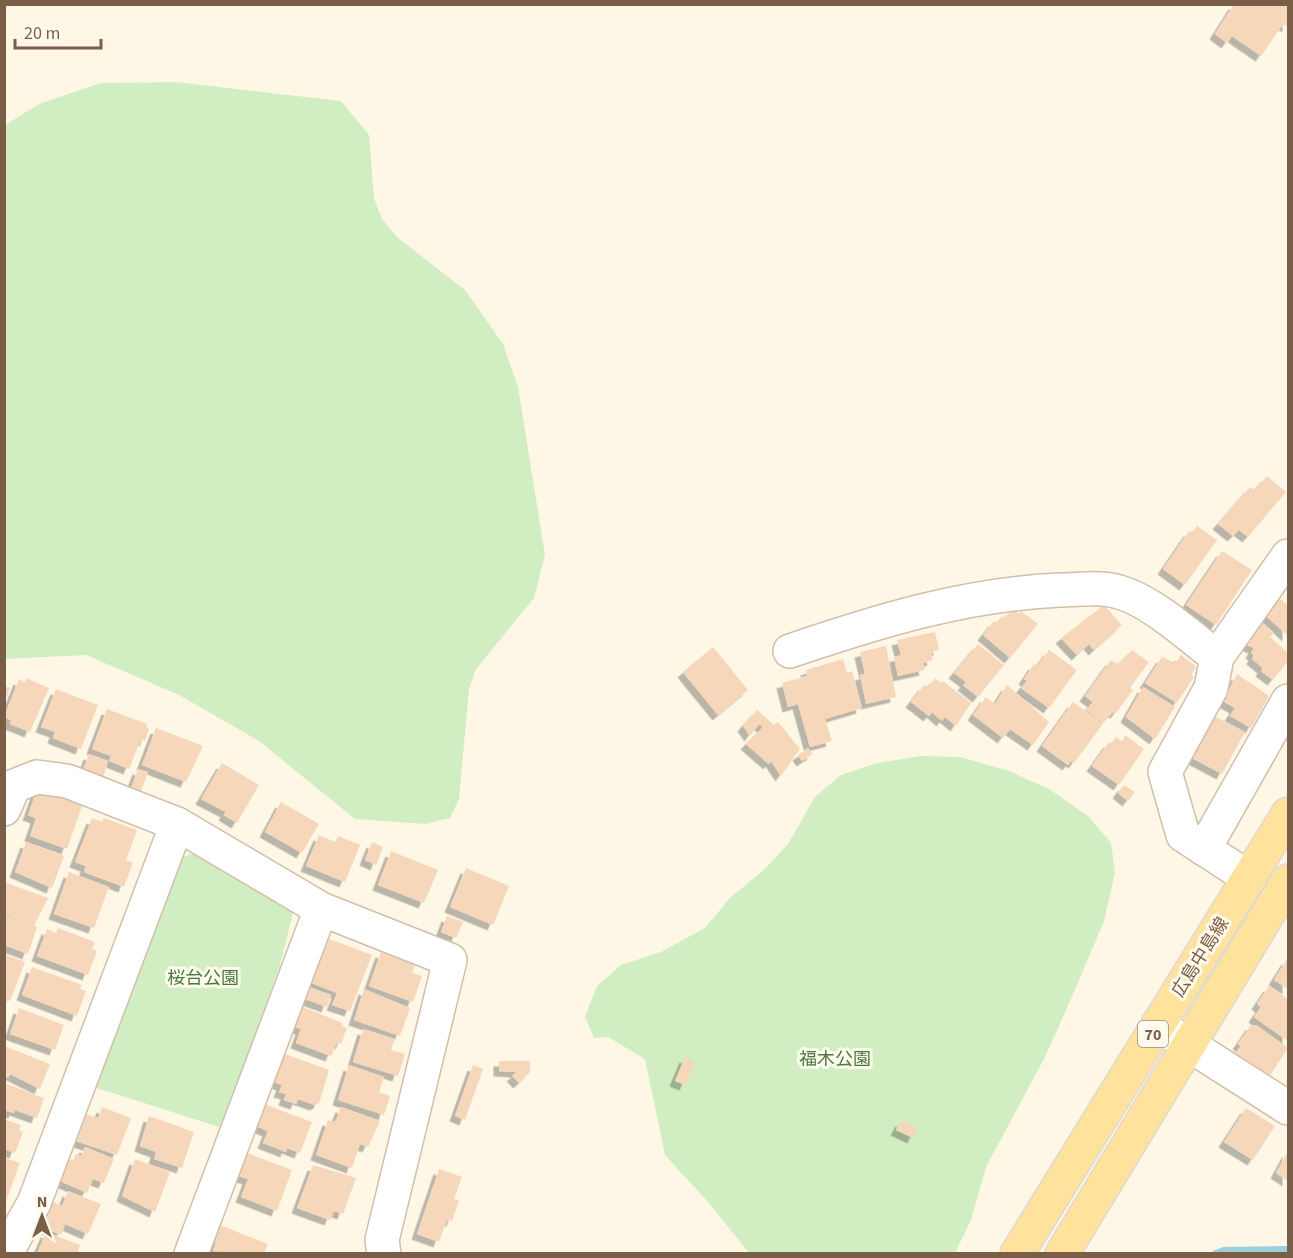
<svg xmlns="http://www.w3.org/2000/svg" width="1293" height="1258" viewBox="0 0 1293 1258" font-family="'Source Sans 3','Noto Sans JP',sans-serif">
<defs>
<filter id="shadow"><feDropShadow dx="-5.5" dy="5.5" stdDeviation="0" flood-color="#0004"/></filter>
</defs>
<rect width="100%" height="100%" fill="#fef7e6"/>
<g fill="#d0eec2">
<polygon points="176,82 341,101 369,135 374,198 382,219 397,237 465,290 503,344 518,387 545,555 534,598 476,669 469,689 459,799 450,818 425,824 355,819 259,741 179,695 86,655 5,659 5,125 39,104 101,83"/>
<polygon points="921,756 960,757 1009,771 1049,789 1088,816 1111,843 1115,873 1104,921 1074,992 1046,1055 986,1167 971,1220 955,1253 749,1253 708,1202 665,1155 645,1059 608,1037 594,1038 585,1017 597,986 621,965 661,952 705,928 730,898 765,869 788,844 815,797 841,775 877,763"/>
<polygon points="194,853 261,890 293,913 280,965 224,1122 219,1127 94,1087 177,859"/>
</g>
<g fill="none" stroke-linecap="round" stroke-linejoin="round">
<polyline stroke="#9ccede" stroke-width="8" points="1216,1254 1224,1251 1288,1250"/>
</g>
<g fill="#f7d7ba" filter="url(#shadow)">
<polygon points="1234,4 1288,4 1288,27 1283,24 1261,56 1232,36 1227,43 1215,34"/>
<polygon points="1267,476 1286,492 1248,537 1239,530 1233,536 1218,524 1250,487 1255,490"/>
<polygon points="1197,526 1217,540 1185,585 1163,569 1189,531 1192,533"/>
<polygon points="1222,551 1252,570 1216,625 1186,605"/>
<polygon points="1276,595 1288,606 1288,636 1264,614"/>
<polygon points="1104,605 1122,625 1094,650 1089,644 1077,655 1061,638"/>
<polygon points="1013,609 1019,614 1021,611 1038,624 1010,658 983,635 994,621 996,623 1002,616 1005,618"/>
<polygon points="1259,620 1274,633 1270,637 1288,653 1288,661 1273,680 1261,671 1263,668 1252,659 1254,655 1251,653 1254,648 1244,644"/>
<polygon points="935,632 939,650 931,652 933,660 923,663 925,670 898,676 894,657 901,655 897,640"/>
<polygon points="978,644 1004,665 978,697 963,685 966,682 954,673"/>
<polygon points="886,646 896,697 866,704 860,675 865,674 860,652"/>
<polygon points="713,647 748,690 718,715 683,672"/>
<polygon points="1049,650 1077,670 1049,708 1021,688 1027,681 1024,679 1034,664 1037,666"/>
<polygon points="1132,650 1149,662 1130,688 1133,690 1116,713 1113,712 1103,723 1086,710 1093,702 1085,696 1111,660 1118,664"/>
<polygon points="1181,655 1196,666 1191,675 1194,677 1177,703 1145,683 1162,657 1176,663"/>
<polygon points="843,659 847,673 852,671 862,708 825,719 832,741 810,747 798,704 788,707 782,683 807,676 806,670"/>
<polygon points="1237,674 1269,696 1251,728 1230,716 1235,708 1223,701"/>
<polygon points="26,678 49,688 30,732 10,724 11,720 4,717 19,679 25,682"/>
<polygon points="935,678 941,683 943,681 971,703 956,726 945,717 942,721 932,712 929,716 911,702 924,685 927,688"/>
<polygon points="1007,685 1049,722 1033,745 1010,729 1003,738 973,715 986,697 995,704"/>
<polygon points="4,686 10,688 5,701 4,701"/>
<polygon points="1143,687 1175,707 1155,739 1126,717"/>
<polygon points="56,689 98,705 81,749 53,738 55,732 41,727"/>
<polygon points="1073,702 1103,724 1074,763 1071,761 1068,765 1042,746"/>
<polygon points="107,709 147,724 146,727 149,729 145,741 141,739 129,769 109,761 111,756 92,749"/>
<polygon points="757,710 774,725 778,722 800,749 781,776 771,761 769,764 746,744 763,727 759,724 750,736 743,726"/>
<polygon points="1214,716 1245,732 1222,774 1192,758"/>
<polygon points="156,728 203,746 186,782 142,765"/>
<polygon points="1125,735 1144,749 1119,785 1092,766 1109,742 1111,744 1116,737 1122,741"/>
<polygon points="808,748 813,754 802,761 798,755"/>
<polygon points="89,754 108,761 103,778 83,770"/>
<polygon points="222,763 259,785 237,823 224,815 226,812 201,799"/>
<polygon points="138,769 148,772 141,791 131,788"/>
<polygon points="1124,785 1135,792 1128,801 1118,793"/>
<polygon points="38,787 83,803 67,849 30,836 36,818 28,815"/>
<polygon points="281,802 319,824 302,853 265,832"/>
<polygon points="92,818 102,822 104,818 137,830 126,860 133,863 124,887 84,872 86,866 75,862"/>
<polygon points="319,835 335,842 338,836 360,845 345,882 306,866"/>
<polygon points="26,842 64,856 52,888 15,872"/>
<polygon points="372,842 383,847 376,865 365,860"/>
<polygon points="391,851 438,870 424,903 378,885"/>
<polygon points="466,868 509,886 493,925 450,907"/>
<polygon points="69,872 109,887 94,928 54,914"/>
<polygon points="4,882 48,898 34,926 5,914"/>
<polygon points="4,915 37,927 28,954 4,945"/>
<polygon points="447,916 463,922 456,938 441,932"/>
<polygon points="58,928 95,942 92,949 97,951 88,975 37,956 47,929 56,933"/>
<polygon points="329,939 372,955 350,1011 332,1005 337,993 312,983"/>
<polygon points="381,952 415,964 412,973 422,976 413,1002 369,986"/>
<polygon points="4,954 25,962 10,1001 4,999"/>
<polygon points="1287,959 1288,960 1288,989 1274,980"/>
<polygon points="32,967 82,985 80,989 86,991 77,1016 22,995"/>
<polygon points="1269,986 1288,999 1288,1041 1254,1017 1261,1007 1257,1004"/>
<polygon points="309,987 331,995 327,1007 305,999"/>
<polygon points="364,989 410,1008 400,1036 354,1020"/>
<polygon points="300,1006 343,1023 342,1026 347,1028 341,1044 337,1042 331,1056 296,1043 301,1029 292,1026"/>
<polygon points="19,1008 64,1025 55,1050 10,1034"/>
<polygon points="1251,1025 1256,1025 1288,1048 1267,1080 1233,1056 1241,1046 1238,1044"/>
<polygon points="363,1029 395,1039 391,1050 405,1054 398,1076 353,1062"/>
<polygon points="4,1046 50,1064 40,1089 10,1074 8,1078 4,1077"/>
<polygon points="285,1054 329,1070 319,1103 315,1105 298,1099 296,1104 284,1100 286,1094 279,1092 282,1085 274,1082"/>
<polygon points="685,1057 695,1062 685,1085 675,1081"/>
<polygon points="499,1061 530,1061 530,1072 519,1083 512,1076 517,1072 499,1071"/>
<polygon points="349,1065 384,1077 379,1092 390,1096 384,1115 338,1100"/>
<polygon points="473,1065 483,1069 465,1120 455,1116"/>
<polygon points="4,1083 44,1098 37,1118 15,1110 14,1113 4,1110"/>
<polygon points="264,1104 312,1122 300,1153 287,1148 286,1152 263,1143 268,1131 256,1126"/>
<polygon points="102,1107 131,1118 117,1155 73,1140 83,1113 98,1118"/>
<polygon points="341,1107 380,1121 368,1147 360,1144 352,1168 316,1155 328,1120 335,1122"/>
<polygon points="1246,1108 1275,1126 1253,1160 1224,1142"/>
<polygon points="149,1116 194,1132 182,1168 154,1159 156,1152 140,1146"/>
<polygon points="4,1119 21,1125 19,1130 23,1132 15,1153 4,1149"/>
<polygon points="901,1121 917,1128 913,1138 896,1130"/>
<polygon points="85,1147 114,1159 104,1183 93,1179 87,1193 60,1181 69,1160 73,1161 76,1154 81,1156"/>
<polygon points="1288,1151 1288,1181 1276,1173"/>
<polygon points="247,1153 292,1170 277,1211 241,1197 248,1179 238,1176"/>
<polygon points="5,1158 20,1163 6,1201 5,1200"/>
<polygon points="135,1159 170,1172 155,1212 122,1196"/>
<polygon points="313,1165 356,1178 343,1214 334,1211 330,1220 297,1208"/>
<polygon points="439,1169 462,1177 454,1199 459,1200 452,1221 447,1220 439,1242 417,1234"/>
<polygon points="68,1191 101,1204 88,1234 65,1224 61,1235 38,1225 49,1200 62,1206"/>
<polygon points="217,1224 268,1244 264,1253 213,1251 216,1243 211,1241"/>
<polygon points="46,1232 80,1245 77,1254 37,1254"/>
</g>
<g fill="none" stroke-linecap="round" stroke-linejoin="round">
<g stroke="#d2bfaa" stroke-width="36">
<g id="minor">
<path d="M790 651C878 621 966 594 1060 590 1079 590 1100 586 1119 592 1152 601 1189 636 1217 657"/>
<polyline points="4,809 14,786 37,777 67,781 177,824 321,909 450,960 382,1240 384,1254"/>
<polyline points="1204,849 1288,701"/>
<polyline points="1249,878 1183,835 1165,772 1211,688 1217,657 1288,556"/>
<polyline points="1158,1025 1288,1108"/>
<polyline points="4,1248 10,1246 34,1203 177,824"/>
<polyline points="191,1254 321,909"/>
</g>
</g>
<g stroke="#dfd8d3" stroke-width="36">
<g id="major">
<polyline points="1017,1254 1288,814"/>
<polyline points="1062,1254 1288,881"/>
</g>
</g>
<use href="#minor" stroke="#fff" stroke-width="33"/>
<use href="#major" stroke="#ffe29c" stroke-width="33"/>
</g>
<g text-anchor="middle" stroke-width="6" stroke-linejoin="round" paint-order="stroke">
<rect fill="#fffaee" stroke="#a38d79" stroke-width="1.5" x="1138" y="1021" width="30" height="26" rx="4.5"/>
<g font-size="16" font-weight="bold" fill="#7b5e47">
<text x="1153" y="1040">70</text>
</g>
<g font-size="18" fill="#7b5e47" stroke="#fffaee">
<text transform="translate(1200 957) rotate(-58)" y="6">広島中島線</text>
</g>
<g font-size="18" fill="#497c3b" stroke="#fffaee">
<text x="203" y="984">桜台公園</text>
<text x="835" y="1065">福木公園</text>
</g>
</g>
<rect width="1293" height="1258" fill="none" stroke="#7b5e47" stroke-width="12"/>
<g transform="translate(42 1216)" stroke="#fffaee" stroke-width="4.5" paint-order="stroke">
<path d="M0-4.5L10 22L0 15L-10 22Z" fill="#7b5e47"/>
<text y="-9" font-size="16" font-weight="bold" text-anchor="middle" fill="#7b5e47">N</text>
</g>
<path d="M15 39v9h86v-9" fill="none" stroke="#7b5e47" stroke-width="3"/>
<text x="24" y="39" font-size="18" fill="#7b5e47" stroke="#fffaee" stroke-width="4.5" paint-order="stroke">20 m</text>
</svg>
